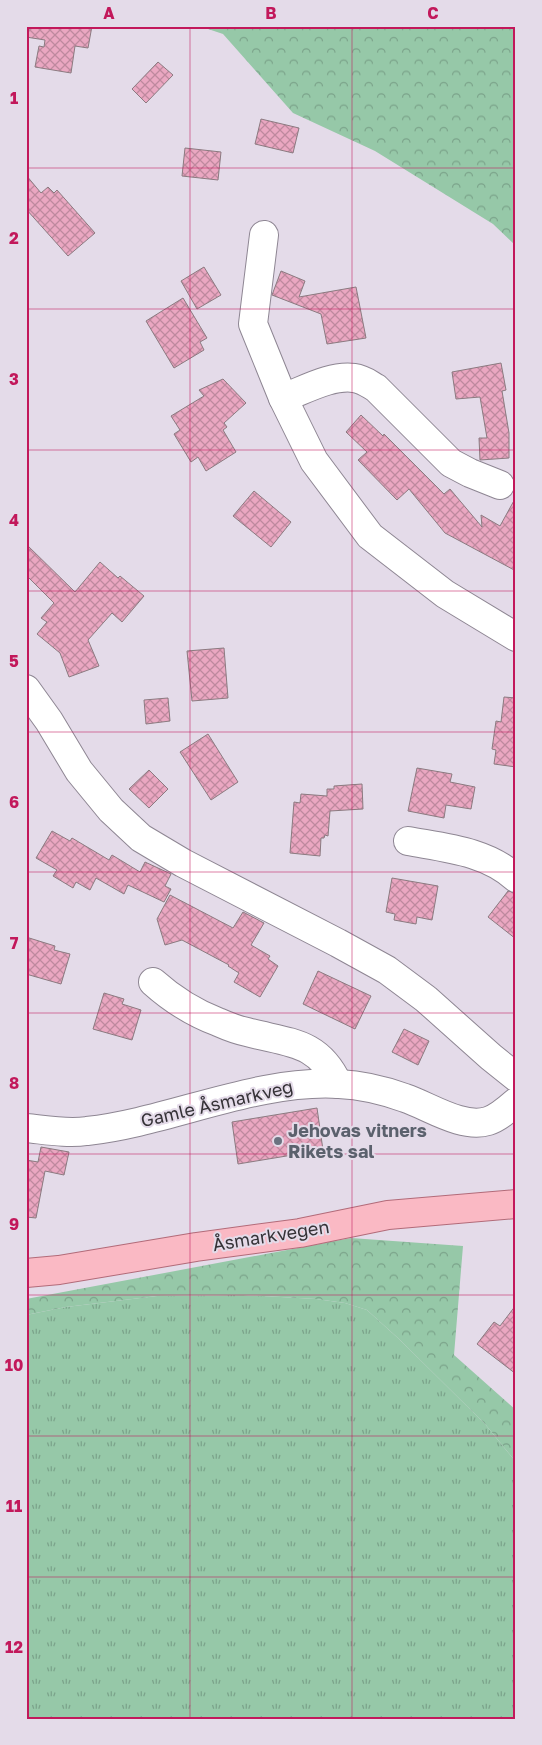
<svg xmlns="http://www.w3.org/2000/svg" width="542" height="1745" viewBox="0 0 542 1745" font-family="'Golos Text',sans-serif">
<defs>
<pattern id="grass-tufts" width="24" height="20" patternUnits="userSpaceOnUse" patternTransform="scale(1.25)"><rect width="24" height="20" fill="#96c8a8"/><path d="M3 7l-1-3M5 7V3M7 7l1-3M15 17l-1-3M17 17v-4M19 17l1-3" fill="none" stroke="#7ba38a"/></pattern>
<pattern id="forest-crowns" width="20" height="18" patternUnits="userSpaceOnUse" patternTransform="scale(1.25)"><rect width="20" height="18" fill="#96c8a8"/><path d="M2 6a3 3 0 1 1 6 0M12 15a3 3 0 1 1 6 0" fill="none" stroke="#7ba38a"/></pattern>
<pattern id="building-cross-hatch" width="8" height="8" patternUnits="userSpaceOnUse" patternTransform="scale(1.25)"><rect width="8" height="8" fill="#eaa7c1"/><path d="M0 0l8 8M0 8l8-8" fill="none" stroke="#be899e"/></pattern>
</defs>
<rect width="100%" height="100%" fill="#e4dbe9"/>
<polygon fill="url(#grass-tufts)" points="243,1295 316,1299 345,1303 367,1310 399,1339 485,1424 516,1462 516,1719 26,1719 26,1315 66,1307 157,1296"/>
<g fill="url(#forest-crowns)">
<polygon points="199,26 516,26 516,246 493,224 375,151 293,113 223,34"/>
<polygon points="351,1238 463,1246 454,1355 516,1410 516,1462 485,1424 399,1339 367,1310 345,1303 316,1299 243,1295 157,1296 66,1307 26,1315 26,1299"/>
</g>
<g fill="url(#building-cross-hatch)" stroke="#8b7a80">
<polygon points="26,26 92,26 88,48 75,46 71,73 35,67 39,46 44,47 45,40 26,37"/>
<polygon points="158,62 173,75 146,103 132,89"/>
<polygon points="261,119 299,128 293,153 255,144"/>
<polygon points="185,148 221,152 218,180 182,176"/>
<polygon points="26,175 41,193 48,187 54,193 57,190 95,233 68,256 26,209"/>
<polygon points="204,267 221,295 197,309 181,281"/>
<polygon points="281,271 305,281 299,297 356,287 366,338 327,344 321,314 272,295"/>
<polygon points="183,298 207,338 200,342 204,350 174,368 146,321"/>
<polygon points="501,363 506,390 502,391 509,433 509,458 480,460 479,438 487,438 480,397 456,399 452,372"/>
<polygon points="223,379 246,403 224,423 227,427 223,430 236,452 206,471 198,457 191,462 174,434 180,430 171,416 204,396 199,390"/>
<polygon points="361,415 383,436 384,434 444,494 450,489 482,527 481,515 500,526 516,497 516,571 445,533 409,489 397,500 358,460 367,452 346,432"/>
<polygon points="254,491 291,522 271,547 233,516"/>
<polygon points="26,544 75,592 100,562 118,578 120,576 144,596 122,622 112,613 88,640 99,666 69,677 60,653 37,634 47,622 41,618 54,603 26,575"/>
<polygon points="224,648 228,698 192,701 187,651"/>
<polygon points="504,697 516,698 516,767 494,764 496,750 492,749 496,721 501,722"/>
<polygon points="168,698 170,721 146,724 144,700"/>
<polygon points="208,734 238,782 211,800 180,752"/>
<polygon points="417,768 452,774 450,782 475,787 471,809 446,805 444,818 408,811"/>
<polygon points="149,770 168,789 149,808 129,789"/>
<polygon points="362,784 363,809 330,811 328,836 325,835 324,838 321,838 320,856 290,853 294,802 300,803 301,794 327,796 327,789 334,789 334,786"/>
<polygon points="52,831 70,841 72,838 109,860 112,855 140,872 145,862 171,874 165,886 171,889 164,902 128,885 124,894 96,878 90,890 76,882 73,888 53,876 57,870 36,858"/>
<polygon points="392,878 438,886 432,920 417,917 416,924 394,920 395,914 386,912"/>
<polygon points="508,891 516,893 516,939 488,917"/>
<polygon points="170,895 233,928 243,912 264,923 251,945 270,956 268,959 278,966 260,997 234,982 239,973 228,966 229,965 182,940 165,945 157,919"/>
<polygon points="26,937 55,946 54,950 70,954 61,984 26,974"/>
<polygon points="318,971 371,996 355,1029 303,1004"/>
<polygon points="104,993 124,999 122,1004 141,1010 132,1040 93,1029"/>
<polygon points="404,1029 429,1041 418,1065 392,1052"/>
<polygon points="317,1108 323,1150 238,1164 232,1122"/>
<polygon points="41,1147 69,1152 64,1175 45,1171 36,1218 26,1217 26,1160 38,1162"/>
<polygon points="516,1305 516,1374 477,1344 494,1322 500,1326"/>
</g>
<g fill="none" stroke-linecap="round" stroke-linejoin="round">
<g stroke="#8e8693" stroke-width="30">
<g id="minor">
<polyline points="264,235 253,324 283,398 314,461 370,536 445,594 516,637"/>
<path d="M283 398C305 390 330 375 354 378 363 379 369 384 376 388L451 463 470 473 500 485"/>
<polyline points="26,689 49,721 79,771 111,810 141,838 183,863 338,943 387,970 426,999 491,1057 516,1077"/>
<path d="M408 841C446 848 486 851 516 878"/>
<path d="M153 982C172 999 194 1013 218 1022 227 1026 237 1030 247 1032 287 1043 318 1040 338 1084"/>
<path d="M26 1128C46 1130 67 1134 87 1131 170 1122 255 1079 339 1084 362 1085 383 1090 405 1098 429 1106 462 1129 488 1121 498 1118 508 1109 516 1102"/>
</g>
</g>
<g stroke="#b26b79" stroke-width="30">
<polyline id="major" points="26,1273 59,1270 196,1247 300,1233 388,1215 516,1204"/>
</g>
<use href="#minor" stroke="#fff" stroke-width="28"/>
<use href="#major" stroke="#fab9c4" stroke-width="28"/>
</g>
<path fill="none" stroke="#c2185b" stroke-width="1" stroke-opacity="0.55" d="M190 26V1719M352 26V1719M26 168H516M26 309H516M26 450H516M26 591H516M26 732H516M26 872H516M26 1013H516M26 1154H516M26 1295H516M26 1436H516M26 1577H516"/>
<circle fill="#6b7280" stroke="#e4dbe9" stroke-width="2" cx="278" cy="1141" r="5"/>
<g text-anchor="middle" stroke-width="4" stroke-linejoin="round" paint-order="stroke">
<g font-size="18" fill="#353237" stroke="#e4dbe9">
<text transform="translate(217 1104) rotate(-13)" y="6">Gamle Åsmarkveg</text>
<text transform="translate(271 1236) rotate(-9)" y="6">Åsmarkvegen</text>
</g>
<g font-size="18" font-weight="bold" fill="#5b616d" stroke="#e4dbe9" text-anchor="start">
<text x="288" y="1137">Jehovas vitners<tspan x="288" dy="21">Rikets sal</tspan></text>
</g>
</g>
<rect width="542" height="1745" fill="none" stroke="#e4dbe9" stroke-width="55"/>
<rect x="28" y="28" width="486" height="1690" fill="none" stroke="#c2185b" stroke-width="2"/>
<g font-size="16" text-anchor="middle" font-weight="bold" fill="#c2185b">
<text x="109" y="19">A</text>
<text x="271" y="19">B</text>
<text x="433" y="19">C</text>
<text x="14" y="104">1</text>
<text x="14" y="244">2</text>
<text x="14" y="385">3</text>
<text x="14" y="526">4</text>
<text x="14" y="667">5</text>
<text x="14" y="808">6</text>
<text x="14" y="949">7</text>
<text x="14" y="1089">8</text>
<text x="14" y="1230">9</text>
<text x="14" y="1371">10</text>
<text x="14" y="1512">11</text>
<text x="14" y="1653">12</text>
</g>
</svg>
